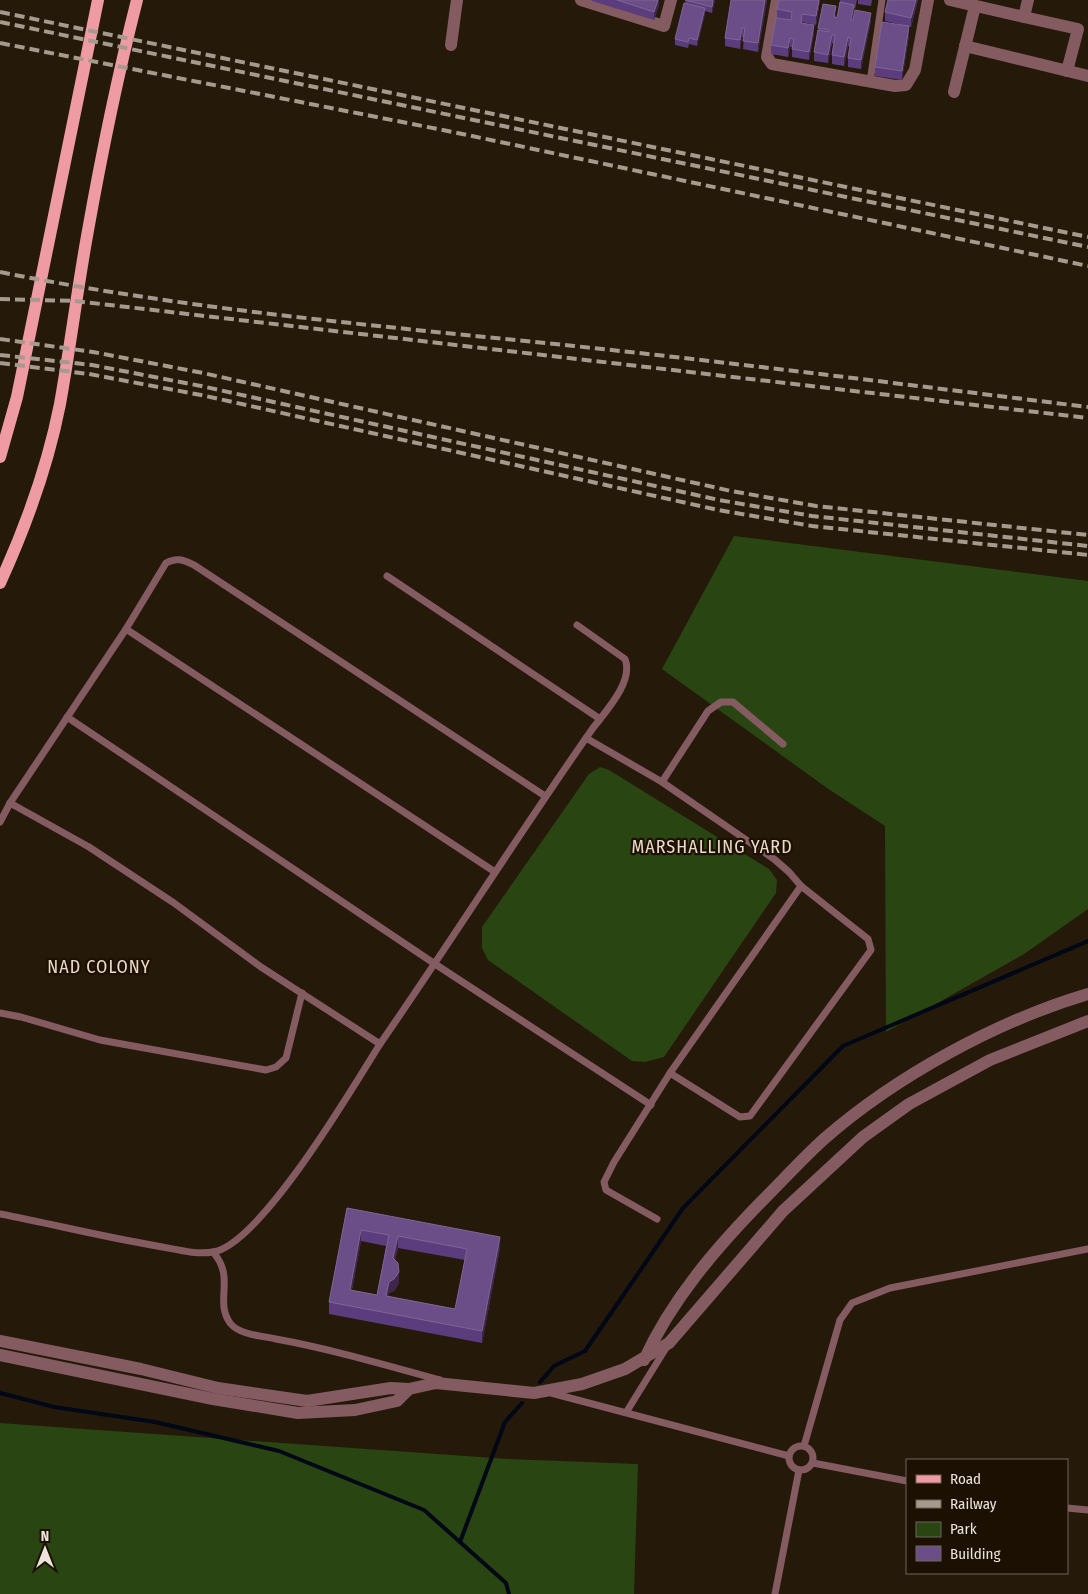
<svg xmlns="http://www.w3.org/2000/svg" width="1088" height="1594" viewBox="0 0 1088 1594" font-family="'Fira Sans Condensed',sans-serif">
<rect width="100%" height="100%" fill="#25190a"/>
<g fill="#294612">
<polygon points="734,536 1088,581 1088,909 1024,954 886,1032 885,826 827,788 662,669"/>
<polygon points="600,767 609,770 769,869 777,880 776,893 664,1057 645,1062 632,1061 488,960 482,948 482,927 589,774"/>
<polygon points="0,1423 508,1459 638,1464 634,1594 0,1594"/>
</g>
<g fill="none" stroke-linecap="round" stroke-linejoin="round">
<g stroke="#000716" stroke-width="4">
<polyline points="540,1382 554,1366 585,1351 683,1208 843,1046 1088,941"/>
<polyline points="0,1393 54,1407 155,1422 279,1451 424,1510 506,1583 509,1594"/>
<polyline points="460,1542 505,1422 522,1403"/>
</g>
<g stroke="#835b60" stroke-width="7">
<polyline points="870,82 882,0"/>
<polyline points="387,576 600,719"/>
<polyline points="126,629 495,872"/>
<polyline points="67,717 435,964 651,1105"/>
<polyline points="586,738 662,782 774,859 789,872 801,886 670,1073 614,1162 604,1182 606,1190 657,1219"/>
<polyline points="662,782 708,711 721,702 733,702 783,744"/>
<path d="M10 803 126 629 166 563C177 557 183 560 194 565L545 796"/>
<path d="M0 822 10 803 89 847 174 903 261 967 380 1044C452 940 520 832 593 728 606 711 634 681 625 659L577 625"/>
<polyline points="0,1013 21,1017 100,1040 266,1070 276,1067 286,1058 302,993"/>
<polyline points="670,1073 740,1117 750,1116 871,950 868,939 801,886"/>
<path d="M0 1214C52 1224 104 1237 157 1246 175 1249 195 1255 213 1252 261 1244 353 1087 380 1044"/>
<path d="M213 1252C236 1278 214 1300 230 1323 239 1335 263 1336 276 1339 331 1349 385 1365 440 1380"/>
<polyline points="551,1393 789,1456"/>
<polyline points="627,1411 666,1348"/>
<circle cx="801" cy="1458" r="12"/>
<polyline points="804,1446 840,1320 852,1303 890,1288 1088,1249"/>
<polyline points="813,1463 907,1481"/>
<polyline points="1067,1508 1088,1510"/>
<polyline points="775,1594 799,1470"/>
</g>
<g stroke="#835b60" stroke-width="12">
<polyline points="581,0 664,26 671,0"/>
<polyline points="777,0 767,57 772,64 895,86 906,85 915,70 928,0"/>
<polyline points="950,0 1024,17"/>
<polyline points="1028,0 1024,17 1078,29 1067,71"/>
<polyline points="451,45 457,0"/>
<polyline points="965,46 1088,76"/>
<polyline points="954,92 975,6"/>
</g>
<g stroke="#835b60" stroke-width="12">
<polyline points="0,1341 141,1369 218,1388 307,1401 391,1388 409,1389 436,1383 534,1393 582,1384 625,1369 669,1343 783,1211 863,1137 909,1104 990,1060 1088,1021"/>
<polyline points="0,1355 213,1399 298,1413 355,1410 397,1401 409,1389"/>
<path d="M644 1360C672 1299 716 1248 763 1200 783 1180 803 1158 824 1139 896 1076 997 1021 1088 994"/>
</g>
<g stroke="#ee9ba4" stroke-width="12">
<polyline points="0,457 17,397 98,0"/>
<path d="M0 583C26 526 48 465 60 404 70 348 77 292 87 236 101 157 117 78 137 0"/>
</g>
<g stroke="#a49a8e" stroke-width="4" stroke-dasharray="10 5" stroke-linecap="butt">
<polyline points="0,12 1088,237"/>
<polyline points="0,22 1088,247"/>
<polyline points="0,43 453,132 1088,266"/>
<path d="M0 272C189 310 382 326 574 346 745 364 917 386 1088 407"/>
<polyline points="0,299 75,301 1088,418"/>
<polyline points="0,339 93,352 203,373 731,491 816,506 1088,535"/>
<polyline points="0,355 92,365 201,386 719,500 812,516 1088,546"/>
<polyline points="0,363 89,374 201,395 718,510 812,526 1088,555"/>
</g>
</g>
<g fill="#5b3c7d" fill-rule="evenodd">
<polygon points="592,0 659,0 659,5 654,20 592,1"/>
<polygon points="686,0 715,0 712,13 705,11 705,14 697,46 689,44 688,48 675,45 675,39 685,3"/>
<polygon points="750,0 767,0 758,52 743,49 744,37 742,37 740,49 725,46 725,38"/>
<polygon points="820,0 816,25 802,22 802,23 814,34 809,60 792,57 792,47 790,47 788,57 771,54 771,45 791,20 777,18 777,9"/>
<polygon points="840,0 857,0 855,9 854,8 853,20 871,21 861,69 848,67 848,58 850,46 848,46 844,66 832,64 832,55 834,44 832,43 828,63 814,61 814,52 818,28 836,15 836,17 837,18"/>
<polygon points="858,0 872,0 871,6 858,4"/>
<polygon points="888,0 918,0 911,27 885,21 885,12"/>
<polygon points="909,35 902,80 875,76 875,67"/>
<path d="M347 1208 500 1248 482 1343 329 1314V1302ZM361 1241 386 1246 377 1295 352 1290ZM398 1248 465 1260 455 1309 388 1296 389 1293 394 1291 399 1283 395 1260Z"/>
</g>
<g fill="#3f264b">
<polygon points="658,0 659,0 659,5 654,20 654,12"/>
<polygon points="713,0 715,0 712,13 712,7"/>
<polygon points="765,0 767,0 758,52 758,43"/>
<polygon points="819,0 820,0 816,25 816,16"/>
<polygon points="916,0 918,0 911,27 911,18"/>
<polygon points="854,5 854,14 851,29 851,20"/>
<polygon points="705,8 705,14 697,46 697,40"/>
<polygon points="871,13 871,21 861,69 861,60"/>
<polygon points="814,25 814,34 809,60 809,52"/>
<polygon points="909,26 909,35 902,80 902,71"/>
<polygon points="742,28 742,37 740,49 740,40"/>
<polygon points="832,35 832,43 828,63 828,55"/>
<polygon points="848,37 848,46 844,66 844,57"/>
<polygon points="790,38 790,47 788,57 788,48"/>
<polygon points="361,1230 361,1241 350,1301 350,1290"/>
<polygon points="398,1236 398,1248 393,1269 393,1258"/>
<polygon points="500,1237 500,1248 482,1343 482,1331"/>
<polygon points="399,1272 399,1283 394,1291 389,1293 386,1307 386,1296 389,1282"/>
</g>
<g fill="#6b4e87" stroke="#7f6594" fill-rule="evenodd">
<polygon points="617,0 658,0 654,12"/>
<polygon points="685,0 713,0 712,7"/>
<polygon points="731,0 765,0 758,43 743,41 745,28 742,28 740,40 725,38"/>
<polygon points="779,0 819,0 816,16 802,14 801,23 814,25 809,52 792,49 794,39 790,38 788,48 771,45 776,18 791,20 792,12 777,9"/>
<polygon points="888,0 916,0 911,18 885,12"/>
<polygon points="840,2 854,5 851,20 853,20 855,10 871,13 861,60 848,58 851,38 848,37 844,57 832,55 835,35 832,35 828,55 814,52 818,30 829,32 829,30 818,28 823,4 836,6 834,17 837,18"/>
<polygon points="684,3 705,8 697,40 689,38 688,42 675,39"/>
<polygon points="882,22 909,26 902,71 875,67"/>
<path d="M347 1208 500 1237 482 1331 329 1302ZM361 1230 389 1235 377 1295 350 1290ZM398 1236 467 1249 455 1309 386 1296 389 1282 394 1279 399 1272 398 1263 393 1258Z"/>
</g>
<g text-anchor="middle" stroke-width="4.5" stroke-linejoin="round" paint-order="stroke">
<g font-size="18" letter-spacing="1" fill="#ebdac6" stroke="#1c1003">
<text x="712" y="853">MARSHALLING YARD</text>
<text x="99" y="973">NAD COLONY</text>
</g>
</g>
<rect x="906" y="1459" width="162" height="115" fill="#1c1003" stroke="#6f6559"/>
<rect x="916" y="1475" width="25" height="8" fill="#ee9ba4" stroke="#6f6559"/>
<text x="950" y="1484" font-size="15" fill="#ece4da">Road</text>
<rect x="916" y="1500" width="25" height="8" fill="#a49a8e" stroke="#6f6559"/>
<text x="950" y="1509" font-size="15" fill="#ece4da">Railway</text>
<rect x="916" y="1522" width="25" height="15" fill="#294612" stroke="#6f6559"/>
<text x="950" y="1534" font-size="15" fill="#ece4da">Park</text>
<rect x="916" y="1546" width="25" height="15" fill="#6b4e87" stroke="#6f6559"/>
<text x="950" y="1559" font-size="15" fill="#ece4da">Building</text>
<g transform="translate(45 1549)" stroke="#1c1003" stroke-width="4" paint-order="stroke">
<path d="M0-4L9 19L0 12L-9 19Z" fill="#ece4da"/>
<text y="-8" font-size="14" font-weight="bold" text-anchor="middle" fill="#ece4da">N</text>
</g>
</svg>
